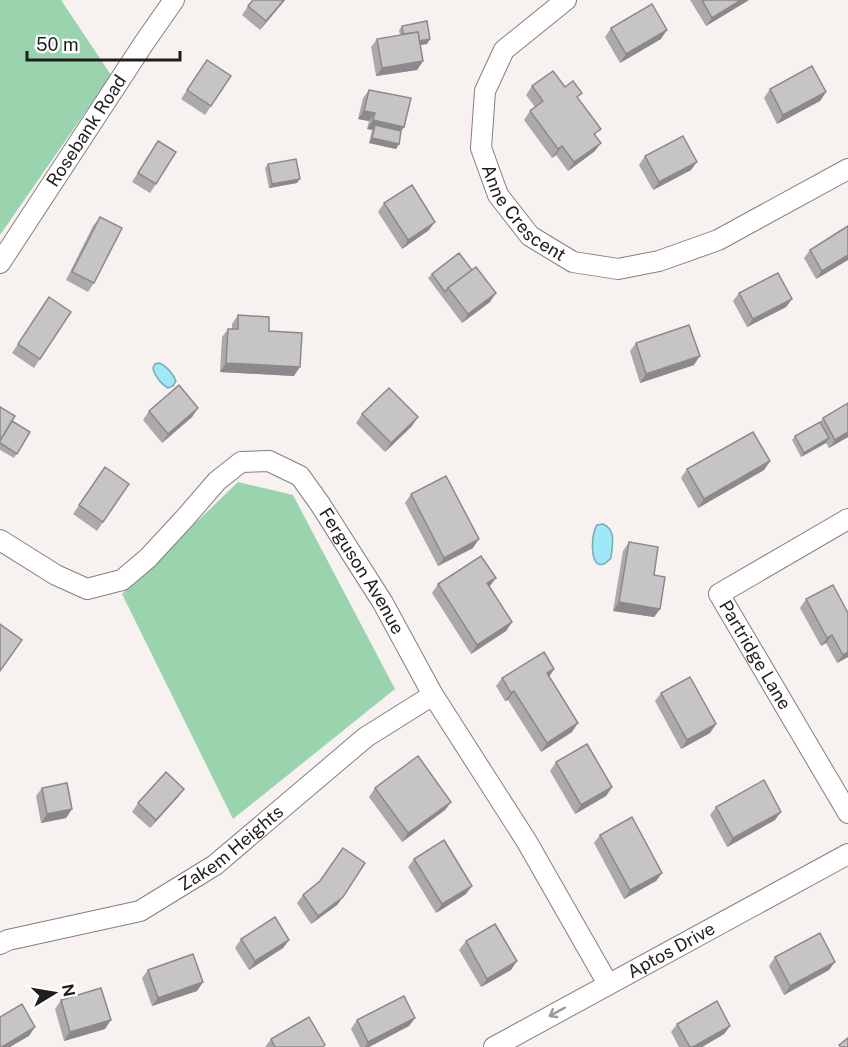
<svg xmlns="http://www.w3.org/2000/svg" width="848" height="1047" viewBox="0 0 848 1047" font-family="'Public Sans',sans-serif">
<rect width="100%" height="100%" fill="#f7f2f0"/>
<g fill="#99d4ae">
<polygon points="0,0 61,0 111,75 0,235"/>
<polygon points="238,482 293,495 395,689 233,819 122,594"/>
</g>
<g fill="#9ee8f7" stroke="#78abb6" stroke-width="1.5">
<path d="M159 363C166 365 174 375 176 381L173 386 168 388C162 385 154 375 153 368L155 364Z"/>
<path d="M603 524C617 530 612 546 611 558 590 581 589 537 597 525Z"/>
</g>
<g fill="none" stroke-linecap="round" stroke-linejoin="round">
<g stroke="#847f7d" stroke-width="22">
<g id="minor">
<path id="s1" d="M566 0 504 50 485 91 481 148 498 195 530 236 573 262 618 269 659 261 718 240 848 169"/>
<path id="s2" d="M0 263 144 43 174 0"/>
<path id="s3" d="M848 519 719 594 848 813"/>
<path id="s4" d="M0 540 56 575 87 589 122 580 148 558 185 518 217 481 241 462 269 461 300 476 320 504 383 603 433 695 527 842 608 984"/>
<path id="s5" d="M0 944 8 940 140 911 215 865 366 737 433 695"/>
<path id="s6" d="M494 1047 848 854"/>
</g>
</g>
<use href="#minor" stroke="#fff" stroke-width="20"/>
</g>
<g fill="#aba9ab">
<polygon points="285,0 260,30 242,15 248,6"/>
<polygon points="690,0 749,0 706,26"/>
<polygon points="402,26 430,39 427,44 420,45 423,61 417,70 376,76 371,47 377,39 400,35 399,30"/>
<polygon points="611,28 661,39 620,63 605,37"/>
<polygon points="207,60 231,76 205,115 181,99"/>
<polygon points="532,86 565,87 578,98 596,136 595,151 568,171 556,155 552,158 524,120 530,111 535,107 526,95"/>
<polygon points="770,89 826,92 820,101 777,124 764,98"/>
<polygon points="369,90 404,127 401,131 399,144 396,149 369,143 372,130 367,129 369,121 358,119 363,98"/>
<polygon points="158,141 156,184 150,193 132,182"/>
<polygon points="645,156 691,170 653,190 639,165"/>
<polygon points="268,164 297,183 269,188 265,168"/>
<polygon points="384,203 429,230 402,249 378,212"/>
<polygon points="100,217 94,283 88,292 66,280 93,226"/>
<polygon points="810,250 848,260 816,279 804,258"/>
<polygon points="432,274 490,302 462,323 428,278"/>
<polygon points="739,293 792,299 786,307 747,327 733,301"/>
<polygon points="49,297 71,312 34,368 12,353"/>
<polygon points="238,315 294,376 220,372 222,337 228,329 232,329 232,324"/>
<polygon points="636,343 694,365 640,383 630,351"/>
<polygon points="848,403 848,437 829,448 826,443 801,457 792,440 795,436 820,422 823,418"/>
<polygon points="0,407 12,421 30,432 14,458 0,450"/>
<polygon points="198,408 192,417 162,443 143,420 149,411"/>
<polygon points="362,414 412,426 385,452 356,423"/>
<polygon points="770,461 764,470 698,508 681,478 687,469"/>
<polygon points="105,467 129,484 97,531 73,514"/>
<polygon points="411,494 473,548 438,566 405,503"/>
<polygon points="629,542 654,575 660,609 654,617 613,611 623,551"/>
<polygon points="438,584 489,587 512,622 506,631 471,654 432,593"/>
<polygon points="806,599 848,613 848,657 837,663 826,643 821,646 800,608"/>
<polygon points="554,669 549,677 572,732 541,752 508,700 505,701 496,686 502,678"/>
<polygon points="661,693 716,724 710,733 681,749 655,701"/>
<polygon points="556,762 612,787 606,796 575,814 550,771"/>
<polygon points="42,788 72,809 66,818 41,823 36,796"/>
<polygon points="375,788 451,802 445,810 402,842 369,797"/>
<polygon points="184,789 178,797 150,828 132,812 138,803"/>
<polygon points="716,807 775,820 727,847 710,815"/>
<polygon points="600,835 662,873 656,881 624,899 594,843"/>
<polygon points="414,859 466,894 436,913 408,867"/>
<polygon points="303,895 343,897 337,905 311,924 297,903"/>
<polygon points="241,939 289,940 283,948 249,970 235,948"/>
<polygon points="466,941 511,970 481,987 459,950"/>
<polygon points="775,957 829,970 784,995 769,966"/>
<polygon points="148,970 203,982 197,991 152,1006 142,978"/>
<polygon points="61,1000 105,1029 64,1041 55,1009"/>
<polygon points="415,1018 409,1026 369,1047 360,1047 351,1029 357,1020"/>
<polygon points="677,1024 730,1026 724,1034 702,1047 679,1047 671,1032"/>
<polygon points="271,1039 324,1047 265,1047"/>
</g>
<g fill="#8b898b">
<polygon points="284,0 285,0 260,30 266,21"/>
<polygon points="741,0 749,0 706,26 712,18"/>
<polygon points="667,30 661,39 620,63 626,54"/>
<polygon points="430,39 427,44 413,46 416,42"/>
<polygon points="423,61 417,70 376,76 382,68"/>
<polygon points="826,92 820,101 777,124 783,115"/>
<polygon points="364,111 375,113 369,121 358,119"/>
<polygon points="373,120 404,127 398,135 375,125 372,130 367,129"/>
<polygon points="372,138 399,144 396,149 369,143"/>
<polygon points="601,143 595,151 568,171 574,162"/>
<polygon points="562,146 556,155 552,158 558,149"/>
<polygon points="697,162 691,170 653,190 659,182"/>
<polygon points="300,179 297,183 269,188 272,184"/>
<polygon points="435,222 429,230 402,249 408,240"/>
<polygon points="848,255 848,260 816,279 822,271"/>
<polygon points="496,293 490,302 462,323 468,314"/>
<polygon points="792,299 786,307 747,327 753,319"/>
<polygon points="700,356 694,365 640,383 646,374"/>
<polygon points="226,363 300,367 294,376 220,372"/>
<polygon points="198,408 192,417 162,443 168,434"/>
<polygon points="418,417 412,426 385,452 391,443"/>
<polygon points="848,432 848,437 829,448 835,440"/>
<polygon points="829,438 826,443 801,457 804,453"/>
<polygon points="770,461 764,470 698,508 704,499"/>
<polygon points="479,539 473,548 438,566 444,558"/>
<polygon points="496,578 490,586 481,592 487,583"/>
<polygon points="619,602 660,609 654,617 613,611"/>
<polygon points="512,622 506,631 471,654 477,645"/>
<polygon points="832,635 826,643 821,646 827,638"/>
<polygon points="848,652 848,657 837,663 843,655"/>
<polygon points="554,669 548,678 547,673"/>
<polygon points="514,691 508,700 505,701 511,693"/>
<polygon points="578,723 572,732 541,752 547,743"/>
<polygon points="716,724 710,733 681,749 687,740"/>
<polygon points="612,787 606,796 575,814 581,805"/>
<polygon points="184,789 178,797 150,828 156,820"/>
<polygon points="451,802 445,810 402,842 408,833"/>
<polygon points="72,809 66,818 41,823 47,814"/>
<polygon points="781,812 775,820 727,847 733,838"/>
<polygon points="662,873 656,881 624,899 630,890"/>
<polygon points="472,886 466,894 436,913 442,904"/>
<polygon points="343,897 337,905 311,924 318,916"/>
<polygon points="289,940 283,948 249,970 255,961"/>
<polygon points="517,961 511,970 481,987 487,979"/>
<polygon points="835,962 829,970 784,995 790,986"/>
<polygon points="203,982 197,991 152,1006 158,998"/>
<polygon points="415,1018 409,1026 369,1047 365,1047 368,1042"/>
<polygon points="111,1020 105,1029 64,1041 70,1032"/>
<polygon points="730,1026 724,1034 702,1047 693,1047"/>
<polygon points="35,1027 29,1036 10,1047 2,1047"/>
</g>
<g fill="#c7c4c7" stroke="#8b898b" stroke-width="1.5">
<polygon points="253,0 284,0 266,21 248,6"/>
<polygon points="702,0 741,0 712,18"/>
<polygon points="652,4 667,30 626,54 611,28"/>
<polygon points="427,21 430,39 419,41 418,32 403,34 402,26"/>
<polygon points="418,32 423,61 382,68 377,39"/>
<polygon points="207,60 231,76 211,106 187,90"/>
<polygon points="812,66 826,92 783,115 770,89"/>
<polygon points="553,71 565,87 573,81 582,93 577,97 601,129 594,134 601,143 574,162 562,146 558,149 530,111 543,101 532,86"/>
<polygon points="369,90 411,98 404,127 373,120 375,113 364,111"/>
<polygon points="375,125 401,131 399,144 372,138"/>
<polygon points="683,136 697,162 659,182 645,156"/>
<polygon points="158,141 176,152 156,184 138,173"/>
<polygon points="296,159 300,179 272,184 268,164"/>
<polygon points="412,185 435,222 408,240 384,203"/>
<polygon points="100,217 122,228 94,283 72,272"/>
<polygon points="848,226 848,255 822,271 810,250"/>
<polygon points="459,253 472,270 448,288 445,292 432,274"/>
<polygon points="476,267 496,293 468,314 448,288"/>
<polygon points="778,273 792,299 753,319 739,293"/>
<polygon points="49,297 71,312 40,359 18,344"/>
<polygon points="238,315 269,317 269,331 302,333 300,367 226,363 228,329 238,329"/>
<polygon points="689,325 700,356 646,374 636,343"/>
<polygon points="179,385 198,408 168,434 149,411"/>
<polygon points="389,388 418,417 391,443 362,414"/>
<polygon points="848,403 848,432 835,440 823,418"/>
<polygon points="0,407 15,416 0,441"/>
<polygon points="12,421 30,432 17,454 0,443 0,441"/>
<polygon points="820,422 829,438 804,453 795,436"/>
<polygon points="753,432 770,461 704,499 687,469"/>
<polygon points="105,467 129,484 103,522 79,505"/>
<polygon points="446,476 479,539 444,558 411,494"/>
<polygon points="629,542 658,547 654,575 665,577 660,609 619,602"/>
<polygon points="481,556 496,578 487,583 512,622 477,645 438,584"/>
<polygon points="833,585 848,613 848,652 843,655 832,635 827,638 806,599"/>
<polygon points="0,624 22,640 0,671"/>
<polygon points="544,652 554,669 547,673 578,723 547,743 514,691 511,693 502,678"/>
<polygon points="690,677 716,724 687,740 661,693"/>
<polygon points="587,744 612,787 581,805 556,762"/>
<polygon points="418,756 451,802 408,833 375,788"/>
<polygon points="166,772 184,789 156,820 138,803"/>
<polygon points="764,780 781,812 733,838 716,807"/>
<polygon points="67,783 72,809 47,814 42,788"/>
<polygon points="632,817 662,873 630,890 600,835"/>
<polygon points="444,840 472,886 442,904 414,859"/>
<polygon points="343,848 365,863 343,897 318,916 303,895 320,881"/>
<polygon points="275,917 289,940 255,961 241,939"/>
<polygon points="495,924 517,961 487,979 466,941"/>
<polygon points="820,933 835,962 790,986 775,957"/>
<polygon points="193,954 203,982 158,998 148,970"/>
<polygon points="101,988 111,1020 70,1032 61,1000"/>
<polygon points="404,996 415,1018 368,1042 357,1020"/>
<polygon points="717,1001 730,1026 693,1047 690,1047 677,1024"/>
<polygon points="22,1004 35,1027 2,1047 0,1047 0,1017"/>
<polygon points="309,1017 325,1045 322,1047 275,1047 271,1039"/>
<polygon points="848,1038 848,1047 841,1047 839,1045"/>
</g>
<defs><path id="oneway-shaft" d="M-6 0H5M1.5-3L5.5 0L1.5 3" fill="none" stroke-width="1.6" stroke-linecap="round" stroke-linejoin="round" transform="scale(1.5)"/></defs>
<use stroke="#9a9a99" href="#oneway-shaft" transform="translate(557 1012) rotate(151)"/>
<g text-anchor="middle" stroke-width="6" stroke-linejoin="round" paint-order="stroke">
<g font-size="18" fill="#1f1e1d" stroke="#fff">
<text dy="6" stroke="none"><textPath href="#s2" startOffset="158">Rosebank Road</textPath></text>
<text dy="6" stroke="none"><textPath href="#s1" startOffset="262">Anne Crescent</textPath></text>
<text dy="6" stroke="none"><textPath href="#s4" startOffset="480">Ferguson Avenue</textPath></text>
<text dy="6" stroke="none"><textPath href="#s3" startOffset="220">Partridge Lane</textPath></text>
<text dy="6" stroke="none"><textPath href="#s5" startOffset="255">Zakem Heights</textPath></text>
<text dy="6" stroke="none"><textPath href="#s6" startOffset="202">Aptos Drive</textPath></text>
</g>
</g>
<g transform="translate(54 993) rotate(79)" stroke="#ffffff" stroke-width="4.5" paint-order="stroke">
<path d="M0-4.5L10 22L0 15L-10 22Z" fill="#1f1e1d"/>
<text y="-9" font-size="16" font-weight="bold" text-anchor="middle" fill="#1f1e1d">N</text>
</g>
<path d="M27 51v9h153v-9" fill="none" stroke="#1f1e1d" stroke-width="3"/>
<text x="36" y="51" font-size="18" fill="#1f1e1d" stroke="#ffffff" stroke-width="4.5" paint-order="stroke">50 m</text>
</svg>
